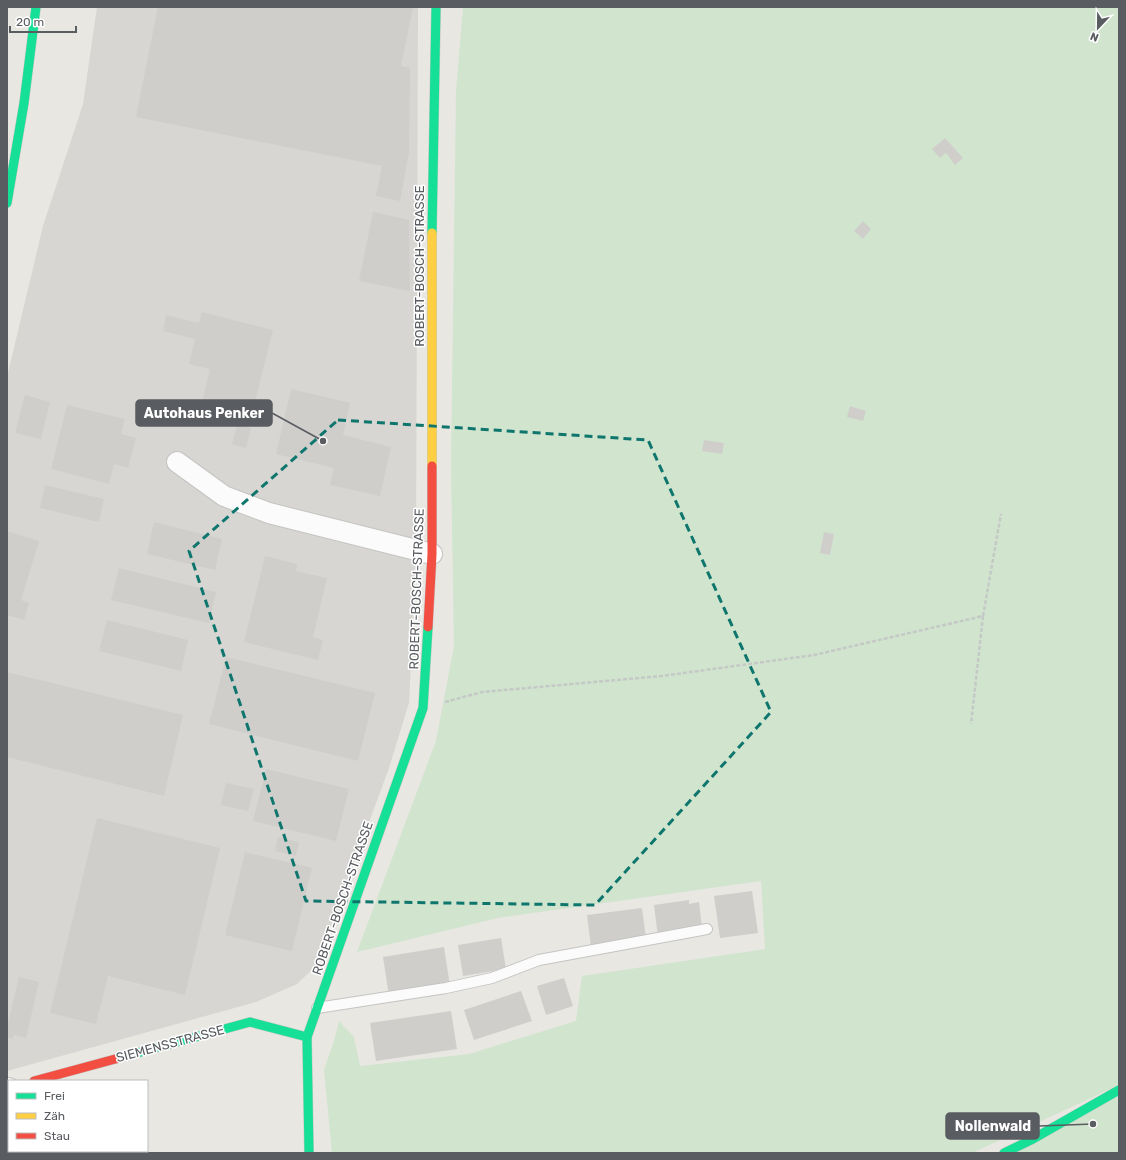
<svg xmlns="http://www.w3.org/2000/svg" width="1126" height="1160" viewBox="0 0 1126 1160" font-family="Rubik,sans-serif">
<rect width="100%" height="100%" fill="#e8e7e2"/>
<polygon fill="#d8d6d2" points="97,7 418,7 416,559 409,703 389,768 316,966 297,984 256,1002 7,1071 7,377 43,226 83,104"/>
<g fill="#d1e4ce">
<polygon points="463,7 1119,7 1119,1085 972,1153 332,1153 324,1070 334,1041 339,1021 354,1037 360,1066 469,1054 576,1021 582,976 765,949 761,881 498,918 357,952 436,741 454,646 451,465 456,92"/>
<polygon points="1119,1096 1119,1153 1015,1153"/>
</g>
<g fill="#cfcecb">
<polygon points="158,7 413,7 401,66 410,68 409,152 400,201 376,196 382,166 136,117"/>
<polygon points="945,138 963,158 955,165 946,153 940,158 932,149"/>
<polygon points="373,212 409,220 410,291 359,281"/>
<polygon points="863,221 871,229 863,239 854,231"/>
<polygon points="202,312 273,330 252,414 202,402 210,369 189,364 195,339 163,331 166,315 199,323"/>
<polygon points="291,389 350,403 343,435 391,447 380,496 330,485 334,468 276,454"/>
<polygon points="25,395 50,402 41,439 15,433"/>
<polygon points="67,405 125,419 121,434 136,438 128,468 114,464 109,484 51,469"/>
<polygon points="850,406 866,411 863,421 847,417"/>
<polygon points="237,425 251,428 246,448 232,444"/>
<polygon points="704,440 724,443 722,454 702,451"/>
<polygon points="45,485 104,499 99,522 40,508"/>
<polygon points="154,522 222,539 215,570 147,554"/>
<polygon points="7,531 39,541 21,600 29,603 24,620 7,615"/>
<polygon points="824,532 834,534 830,555 820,553"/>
<polygon points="265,556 297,564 296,571 327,578 313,637 323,640 318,660 244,642"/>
<polygon points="119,568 216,592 209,623 111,600"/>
<polygon points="107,620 188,640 181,671 99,651"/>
<polygon points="226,657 375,693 358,761 209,724"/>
<polygon points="7,672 183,715 164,796 7,757"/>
<polygon points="266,769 349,789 336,841 253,821"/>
<polygon points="226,783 254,789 248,811 221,805"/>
<polygon points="97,818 220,848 185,995 108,976 96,1024 50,1013"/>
<polygon points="278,837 299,842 296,856 275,851"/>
<polygon points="245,852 312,868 292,951 225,935"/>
<polygon points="752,891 758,933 720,938 714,896"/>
<polygon points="689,900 689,904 699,902 702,928 658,937 654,905"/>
<polygon points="642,908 646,939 591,947 587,915"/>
<polygon points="501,938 506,969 463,976 458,945"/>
<polygon points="444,947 450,986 389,996 383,957"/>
<polygon points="19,977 39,982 26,1038 14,1035 13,1039 7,1037 7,1028"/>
<polygon points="564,978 573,1006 546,1015 537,986"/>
<polygon points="521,991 532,1021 474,1040 464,1010"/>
<polygon points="451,1011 457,1049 376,1061 370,1023"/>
</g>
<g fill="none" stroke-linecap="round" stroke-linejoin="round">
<g stroke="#c4c4c3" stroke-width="12">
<polyline id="lane" points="317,1008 446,988 492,978 539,960 707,929"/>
</g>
<g stroke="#c4c4c3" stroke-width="22">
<g id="street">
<polyline points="177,462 224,496 269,513 432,554"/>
<polyline points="7,1088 9,1088"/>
</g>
</g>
<g stroke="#c5c6c5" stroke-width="10">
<g id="fast">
<polyline points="7,203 24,103 36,7"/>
<polyline points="432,233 436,7"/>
<polyline points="130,1055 250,1022 307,1037"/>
<polyline points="309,1153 307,1037 423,708 428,627"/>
<polyline points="1004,1153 1031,1140 1119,1090"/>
</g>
</g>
<g stroke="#c5c6c5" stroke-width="10">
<polyline id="slow" points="432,233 432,466"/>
</g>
<g stroke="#c5c6c5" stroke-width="10">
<g id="jam">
<polyline points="428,627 432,554 432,466"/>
<polyline points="34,1081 130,1055"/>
</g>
</g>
<g stroke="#c4c9c6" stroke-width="2.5" stroke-dasharray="4 2" stroke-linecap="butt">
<polyline points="983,616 1001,514"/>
<polyline points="445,702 482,692 662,676 814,655 983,616 971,724"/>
</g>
<use href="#lane" stroke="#fcfbfb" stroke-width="10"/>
<use href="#street" stroke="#fcfbfb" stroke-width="20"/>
<use href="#fast" stroke="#16e098" stroke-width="9"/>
<use href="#slow" stroke="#ffcf43" stroke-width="9"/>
<use href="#jam" stroke="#f24e42" stroke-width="9"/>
</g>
<path fill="none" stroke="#0f766e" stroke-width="3" stroke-dasharray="8 5" stroke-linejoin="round" d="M338 420 648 440 771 712 595 905 306 901 189 551Z"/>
<g text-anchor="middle" stroke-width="3" stroke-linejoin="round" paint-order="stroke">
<g font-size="13" fill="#595c60" stroke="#fff">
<text transform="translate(419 266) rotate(-90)" y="5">ROBERT-BOSCH-STRASSE</text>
<text transform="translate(416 589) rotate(-88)" y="5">ROBERT-BOSCH-STRASSE</text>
<text transform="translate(342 898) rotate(-71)" y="5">ROBERT-BOSCH-STRASSE</text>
<text transform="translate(170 1043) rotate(-15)" y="5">SIEMENSSTRASSE</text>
</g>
</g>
<path fill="none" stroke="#595c60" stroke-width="1.5" d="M323 441L272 413M1093 1124L1039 1126"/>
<g fill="#595c60" stroke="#fff" stroke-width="1.5">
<circle cx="323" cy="441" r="4"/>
<circle cx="1093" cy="1124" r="4"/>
</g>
<g fill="#595c60" stroke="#595c60" stroke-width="1.5">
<rect x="136" y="400" width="136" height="26" rx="4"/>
<rect x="946" y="1113" width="93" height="26" rx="4"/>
</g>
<g font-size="14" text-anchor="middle" font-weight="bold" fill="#fff">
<text x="204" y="418">Autohaus Penker</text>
<text x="993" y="1131">Nollenwald</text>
</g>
<rect width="1126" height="1160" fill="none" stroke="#595c60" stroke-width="16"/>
<rect x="8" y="1080" width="140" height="72" fill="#ffffff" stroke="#bdbebf"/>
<rect x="16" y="1093" width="20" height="6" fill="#16e098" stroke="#bdbebf"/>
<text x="44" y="1100" font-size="12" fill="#595c60">Frei</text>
<rect x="16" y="1113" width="20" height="6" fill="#ffcf43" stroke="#bdbebf"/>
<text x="44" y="1120" font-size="12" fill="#595c60">Zäh</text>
<rect x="16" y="1133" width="20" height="6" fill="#f24e42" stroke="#bdbebf"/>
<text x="44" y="1140" font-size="12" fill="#595c60">Stau</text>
<g transform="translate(1098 28) rotate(202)" stroke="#ffffff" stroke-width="3" paint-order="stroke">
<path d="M0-3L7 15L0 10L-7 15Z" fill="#595c60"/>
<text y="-6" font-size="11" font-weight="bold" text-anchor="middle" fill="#595c60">N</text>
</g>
<path d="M10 26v6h66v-6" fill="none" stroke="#595c60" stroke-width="2"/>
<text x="16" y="26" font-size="12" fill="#595c60" stroke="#ffffff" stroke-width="3" paint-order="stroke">20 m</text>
</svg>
